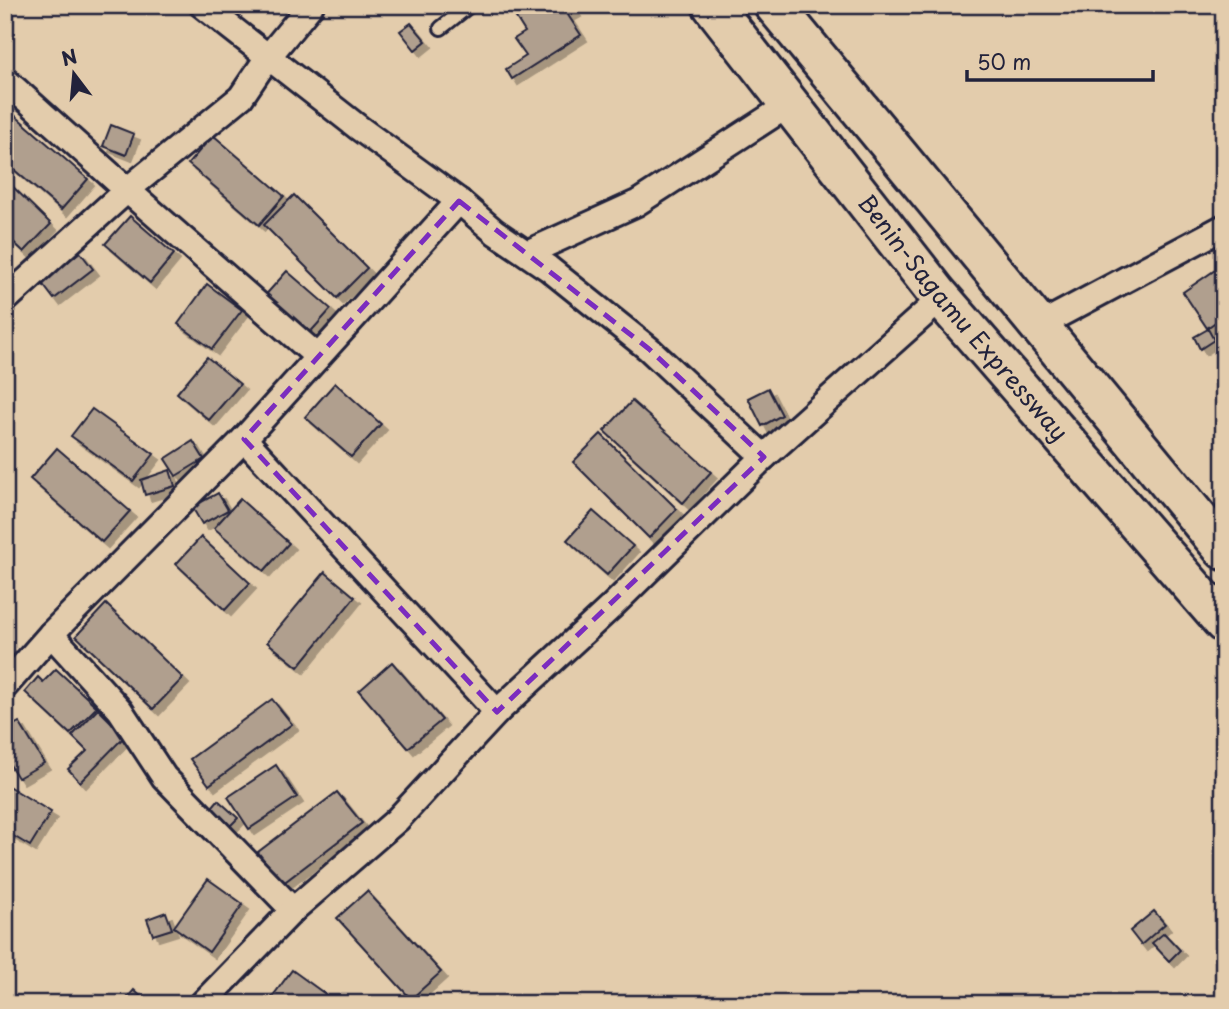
<svg xmlns="http://www.w3.org/2000/svg" width="1229" height="1009" viewBox="0 0 1229 1009" font-family="'Playpen Sans',sans-serif">
<defs>
<filter id="shadow"><feDropShadow dx="6" dy="6" stdDeviation="0" flood-color="#0004"/></filter>
</defs>
<rect width="100%" height="100%" fill="#e3ccac"/>
<filter id="ink" filterUnits="userSpaceOnUse"><feTurbulence type="fractalNoise" baseFrequency=".0143" numOctaves="2"/><feDisplacementMap in="SourceGraphic" scale="14" xChannelSelector="R" yChannelSelector="G"/><feConvolveMatrix kernelMatrix="1 2 1 2 8 2 1 2 1" color-interpolation-filters="sRGB"/></filter>
<g filter="url(#ink)">
<g fill="#b09f8e" stroke="#22223b" stroke-width="2" filter="url(#shadow)">
<polygon points="508,5 571,5 575,11 568,15 581,35 512,79 506,69 526,56 514,39 525,32"/>
<polygon points="411,23 426,41 415,50 400,31"/>
<polygon points="11,112 88,179 61,210 5,162 5,119"/>
<polygon points="111,125 134,134 126,155 103,146"/>
<polygon points="213,135 284,196 259,225 188,164"/>
<polygon points="5,179 51,224 24,252 5,234"/>
<polygon points="294,195 367,268 337,298 264,225"/>
<polygon points="130,216 174,254 150,283 105,244"/>
<polygon points="80,252 93,269 54,299 41,282"/>
<polygon points="1224,264 1224,316 1207,328 1183,292"/>
<polygon points="287,271 331,309 306,337 262,299"/>
<polygon points="207,284 242,310 212,349 178,324"/>
<polygon points="1208,329 1214,340 1200,349 1194,337"/>
<polygon points="207,357 240,384 209,420 177,393"/>
<polygon points="335,383 381,424 351,457 305,417"/>
<polygon points="768,388 782,415 762,426 748,398"/>
<polygon points="632,401 711,472 683,503 604,431"/>
<polygon points="92,409 154,454 133,481 71,436"/>
<polygon points="601,434 677,509 649,538 573,462"/>
<polygon points="193,441 204,459 176,476 165,459"/>
<polygon points="57,448 130,511 102,542 30,479"/>
<polygon points="170,470 175,486 145,495 141,480"/>
<polygon points="218,493 228,510 202,524 192,507"/>
<polygon points="240,499 289,543 264,571 214,528"/>
<polygon points="593,511 633,546 607,575 567,540"/>
<polygon points="201,537 250,583 225,610 176,564"/>
<polygon points="325,572 355,597 298,667 267,642"/>
<polygon points="106,604 183,678 153,709 76,636"/>
<polygon points="392,662 442,720 408,748 359,691"/>
<polygon points="56,669 97,707 70,734 25,692 38,677 43,682"/>
<polygon points="272,699 292,724 209,785 190,759"/>
<polygon points="98,709 125,736 80,782 68,769 87,751 72,736"/>
<polygon points="19,722 44,763 18,778 5,757 5,730"/>
<polygon points="276,765 297,797 249,829 228,797"/>
<polygon points="5,784 51,812 30,846 5,831"/>
<polygon points="337,792 362,823 282,884 258,852"/>
<polygon points="218,800 238,818 227,829 208,812"/>
<polygon points="208,879 243,904 209,952 174,927"/>
<polygon points="367,891 441,972 411,999 337,918"/>
<polygon points="1154,911 1165,924 1141,945 1130,931"/>
<polygon points="166,912 172,929 153,935 147,919"/>
<polygon points="1164,933 1180,950 1169,961 1152,943"/>
<polygon points="292,970 339,1004 267,1004"/>
<polygon points="134,990 149,1004 122,1004"/>
</g>
<g fill="none" stroke-linecap="round" stroke-linejoin="round">
<g stroke="#22223b" stroke-width="18">
<polyline id="service" points="441,28 470,5"/>
</g>
<g stroke="#22223b" stroke-width="30">
<g id="minor">
<polyline points="202,5 359,128 459,201 495,232 548,268 649,349 764,457"/>
<polyline points="5,80 127,190 318,357"/>
<polyline points="527,253 637,203 790,104"/>
<polyline points="5,300 127,190 241,97 268,57 311,5"/>
<polyline points="1038,326 1224,227"/>
<polyline points="244,439 497,712"/>
<polyline points="51,634 120,710 164,777 293,910"/>
<polyline points="5,686 51,634 244,439 459,201"/>
<polyline points="202,1004 293,910 397,820 497,712 611,607 764,457 942,298"/>
</g>
</g>
<g stroke="#22223b" stroke-width="44">
<g id="trunk">
<path id="s1" d="M712 5 937 293 1224 623"/>
<polyline points="774,5 1224,550"/>
</g>
</g>
<use href="#service" stroke="#e3ccac" stroke-width="12"/>
<use href="#minor" stroke="#e3ccac" stroke-width="24"/>
<use href="#trunk" stroke="#e3ccac" stroke-width="38"/>
</g>
</g>
<path fill="none" stroke="#7b2cbf" stroke-width="5" stroke-dasharray="14 9" stroke-linejoin="round" d="M459 201 649 349 764 457 497 712 244 439Z"/>
<g text-anchor="middle" stroke-width="7" stroke-linejoin="round" paint-order="stroke">
<g font-size="24" fill="#22223b" stroke="#e3ccac">
<text dy="8" stroke="none"><textPath href="#s1" startOffset="401">Benin-Sagamu Expressway</textPath></text>
</g>
</g>
<rect width="1229" height="1009" fill="none" stroke="#e3ccac" stroke-width="28"/>
<rect x="14" y="14" width="1201" height="981" fill="none" stroke="#22223b" stroke-width="2.5" filter="url(#ink)"/>
<g transform="translate(74 74) rotate(344)" stroke="#e3ccac" stroke-width="5" paint-order="stroke">
<path d="M0-5L12 26L0 18L-12 26Z" fill="#22223b"/>
<text y="-10" font-size="19" font-weight="bold" text-anchor="middle" fill="#22223b">N</text>
</g>
<path d="M967 70v10h186v-10" fill="none" stroke="#22223b" stroke-width="3.5"/>
<text x="977" y="70" font-size="21" fill="#22223b" stroke="#e3ccac" stroke-width="5" paint-order="stroke">50 m</text>
</svg>
